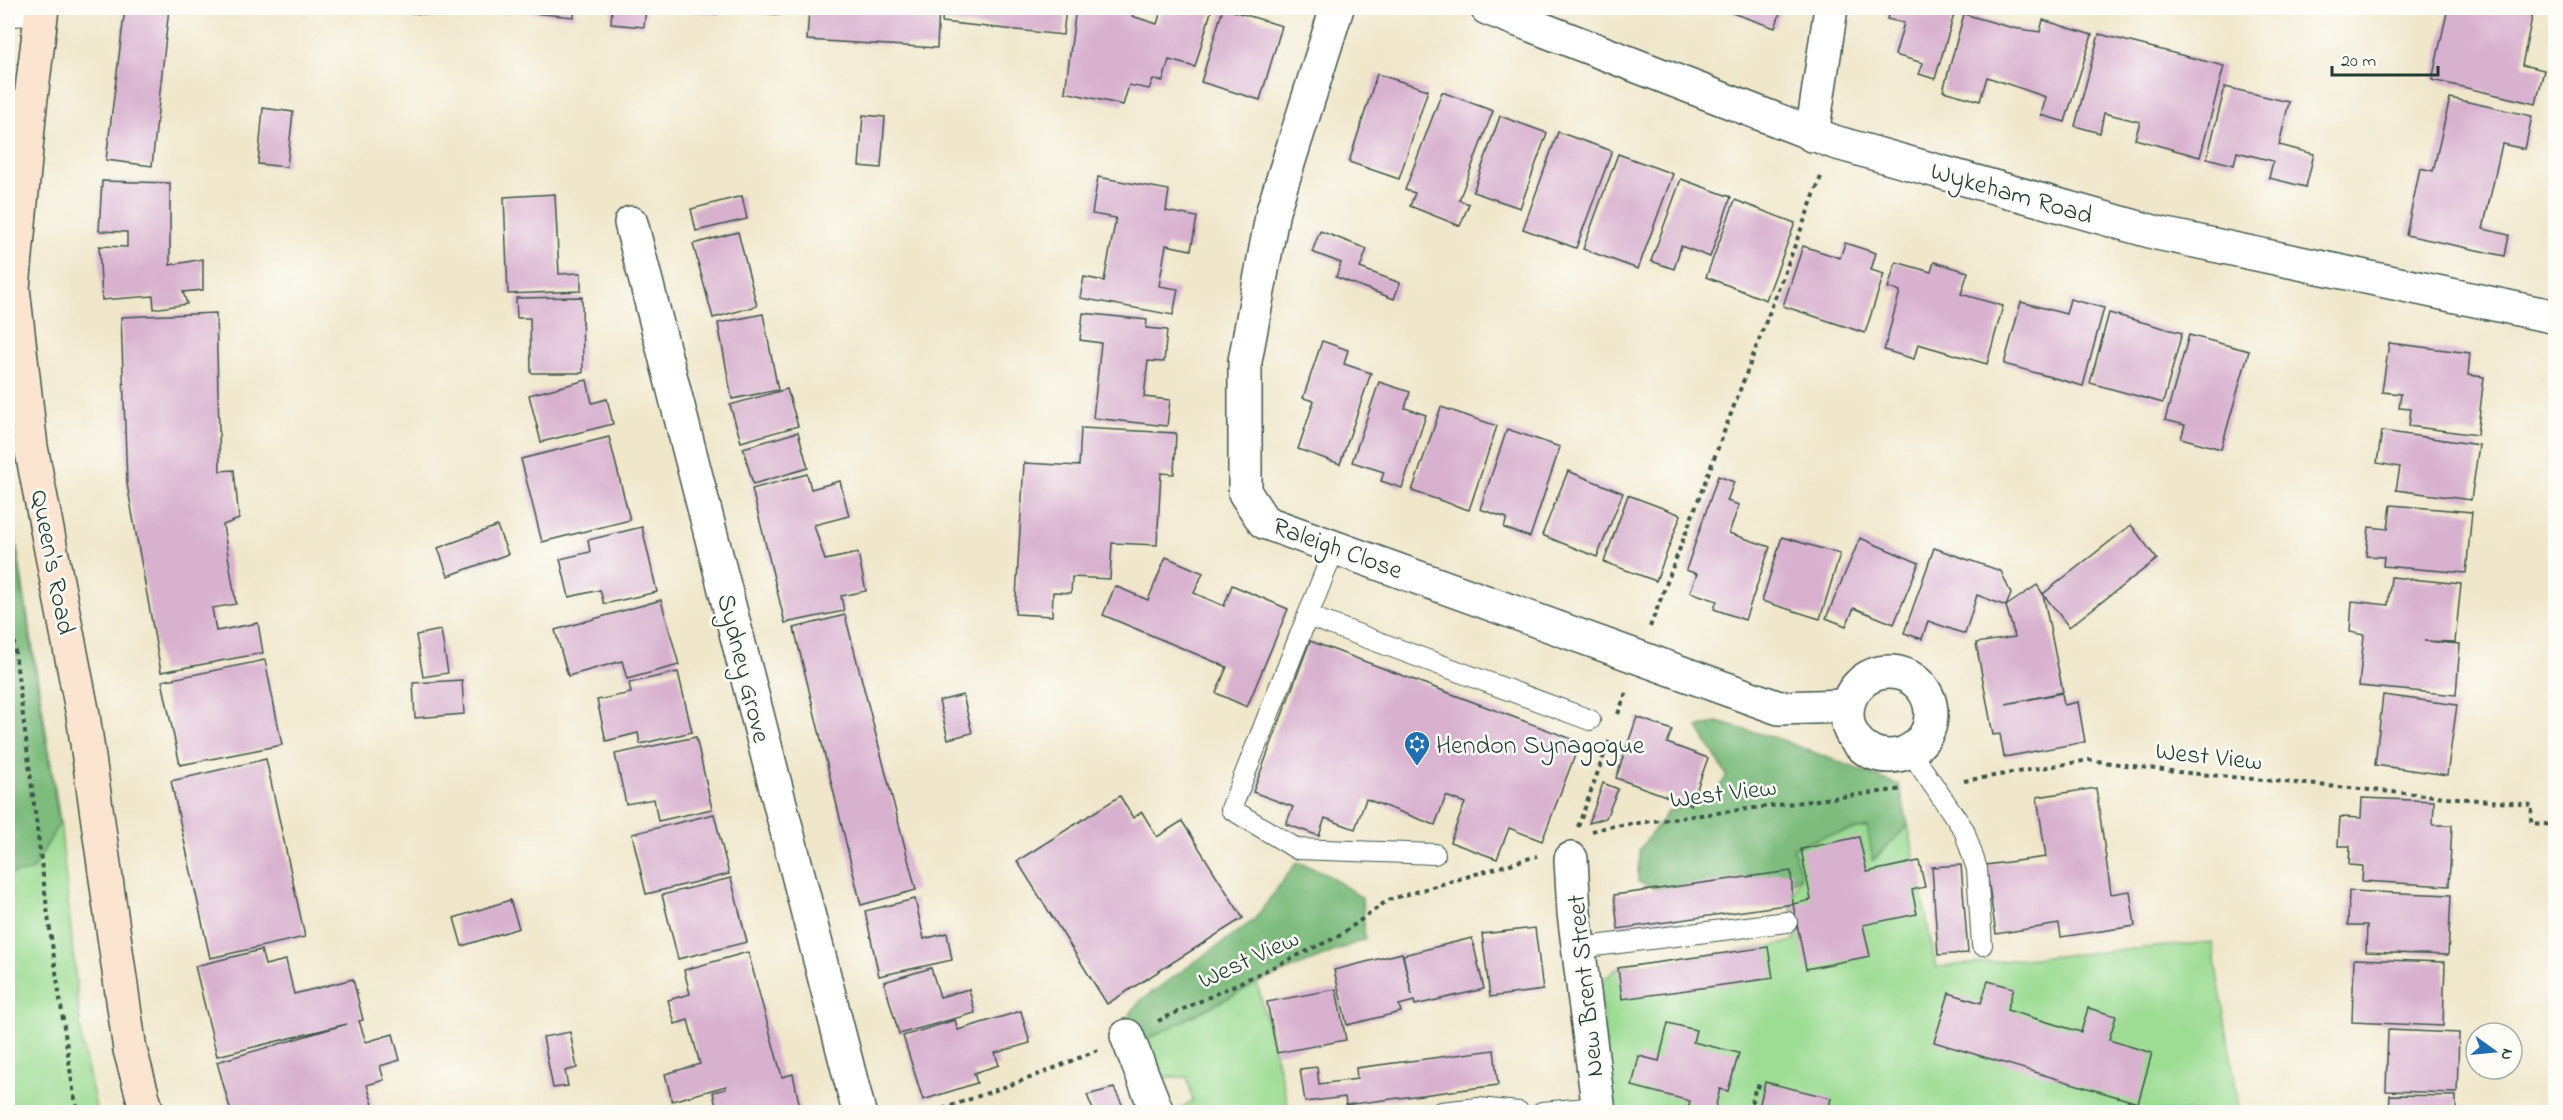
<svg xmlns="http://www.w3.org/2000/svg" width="2563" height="1120" viewBox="0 0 2563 1120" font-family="'Indie Flower',sans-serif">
<rect width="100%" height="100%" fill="#fdfcf7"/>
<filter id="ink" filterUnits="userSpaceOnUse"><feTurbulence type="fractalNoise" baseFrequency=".0167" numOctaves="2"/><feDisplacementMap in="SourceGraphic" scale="12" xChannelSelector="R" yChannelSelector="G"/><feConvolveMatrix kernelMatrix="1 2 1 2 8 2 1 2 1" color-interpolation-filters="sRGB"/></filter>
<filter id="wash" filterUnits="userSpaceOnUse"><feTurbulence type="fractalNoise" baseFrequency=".008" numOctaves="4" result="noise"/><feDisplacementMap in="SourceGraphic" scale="24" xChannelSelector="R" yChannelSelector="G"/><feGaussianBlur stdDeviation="1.35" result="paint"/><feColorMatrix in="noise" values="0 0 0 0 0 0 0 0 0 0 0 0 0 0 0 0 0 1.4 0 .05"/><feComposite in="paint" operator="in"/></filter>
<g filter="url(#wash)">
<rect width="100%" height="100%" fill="#f0e7cb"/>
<g fill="#9cdc93" stroke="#5e8c64" stroke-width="1.5">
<polygon points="8,491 60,820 82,1044 97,1112 8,1112"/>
<polygon points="1908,825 1936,967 2212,942 2240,1112 1612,1112 1599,983 1618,968 1768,947 1795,941 1790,899 1801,876 1793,848 1826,836 1867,827 1874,860"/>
<polygon points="1257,983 1290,1112 1175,1112 1193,1100 1187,1077 1152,1078 1138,1044"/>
</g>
<g fill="#7dbc7d" stroke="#4e7c58" stroke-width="1.5">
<polygon points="8,498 59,824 32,871 8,874"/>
<polygon points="1717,722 1779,739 1899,785 1908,825 1873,860 1867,827 1826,836 1793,848 1801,876 1780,893 1682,897 1638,882 1639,850 1668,812 1713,798 1727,775 1698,728"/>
<polygon points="1297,862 1325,873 1362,898 1365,939 1257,983 1138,1044 1111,1038 1141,1000 1254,920"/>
</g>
<g id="blocks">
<g fill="#d8b1cf">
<polygon points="125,8 169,8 152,166 106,160"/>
<polygon points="367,8 442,8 441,16"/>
<polygon points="457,8 509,8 509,14"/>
<polygon points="522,8 575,8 574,17 521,12"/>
<polygon points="612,8 646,8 644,27 611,24"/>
<polygon points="674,8 719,8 718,14 674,10"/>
<polygon points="752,8 781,8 781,15 752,12"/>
<polygon points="809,8 939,8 937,48 807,40"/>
<polygon points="943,8 1066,8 1063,35 942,22"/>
<polygon points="1076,8 1134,8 1132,16 1157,24 1162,8 1212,8 1195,67 1169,60 1163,81 1153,80 1149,89 1129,85 1123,105 1065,92"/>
<polygon points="1223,8 1282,26 1260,100 1201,82"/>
<polygon points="1718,8 1782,8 1775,28"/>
<polygon points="1890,8 1956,8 1935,79 1919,74 1923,63 1895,55 1904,23 1887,19"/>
<polygon points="2448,8 2534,8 2522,65 2544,70 2536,104 2432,80"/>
<polygon points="1964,14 2013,28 2040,32 2043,20 2092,35 2065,122 2041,115 2046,97 1987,77 1980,101 1943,91"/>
<polygon points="2099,34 2224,66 2200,157 2135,139 2140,122 2104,113 2100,133 2075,126"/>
<polygon points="1377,74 1428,90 1399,179 1349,162"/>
<polygon points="2225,87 2289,102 2279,145 2314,154 2306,187 2269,178 2273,161 2237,152 2234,165 2207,158"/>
<polygon points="1442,92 1493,111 1459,200 1469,204 1460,226 1410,206 1415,193 1405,190"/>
<polygon points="2450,98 2532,116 2525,149 2502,144 2483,229 2509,235 2505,256 2406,235 2420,168 2433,171"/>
<polygon points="263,108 293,112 287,167 258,164"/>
<polygon points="863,115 885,117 881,168 859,166"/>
<polygon points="1500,116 1547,133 1520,208 1473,192"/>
<polygon points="1558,132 1612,151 1576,248 1523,229"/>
<polygon points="1618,154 1673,174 1638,269 1583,249"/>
<polygon points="1098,177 1169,190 1166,211 1197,217 1191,250 1166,245 1159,286 1178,289 1173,315 1080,298 1084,277 1104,281 1116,218 1092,214"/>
<polygon points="1681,179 1731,197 1710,257 1681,246 1674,269 1651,261"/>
<polygon points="102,181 170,183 170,265 203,259 203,290 183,292 187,304 154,309 153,296 102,300 99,246 127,247 127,232 99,231"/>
<polygon points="555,194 559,274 581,273 581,291 508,294 504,197"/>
<polygon points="742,196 747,219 696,231 691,209"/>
<polygon points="1735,200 1795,223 1766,300 1706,277"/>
<polygon points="1320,231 1367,249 1360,268 1400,283 1394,299 1336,277 1341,263 1312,252"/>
<polygon points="738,232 757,306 713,318 693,244"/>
<polygon points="1845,243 1876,253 1871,270 1884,274 1865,333 1783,306 1803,246 1840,258"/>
<polygon points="1896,262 1931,272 1934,262 1968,272 1961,294 2003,306 1987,364 1918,344 1914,359 1884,350 1900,291 1888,288"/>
<polygon points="582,297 583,373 531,373 530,318 517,318 516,298"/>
<polygon points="2070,299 2104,308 2083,386 2004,364 2021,302 2066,314"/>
<polygon points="216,313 220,471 234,470 239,519 223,525 236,604 212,608 216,631 258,623 263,653 161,672 127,484 121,317"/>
<polygon points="1083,313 1147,320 1146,328 1167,330 1164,362 1148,361 1144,397 1170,400 1167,426 1093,418 1101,343 1080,340"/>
<polygon points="2109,313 2182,333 2163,403 2090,383"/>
<polygon points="763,314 778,390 732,399 718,323"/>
<polygon points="2189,335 2249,351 2221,449 2181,438 2185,425 2165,420"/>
<polygon points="1322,341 1348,350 1344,364 1371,373 1340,464 1298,449 1314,401 1303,398"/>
<polygon points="2389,343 2470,353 2468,375 2484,377 2477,435 2409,426 2411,409 2399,408 2401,394 2382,392"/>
<polygon points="587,380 592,403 607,399 613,424 541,442 529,395"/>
<polygon points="1379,382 1410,392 1405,408 1426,415 1402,488 1381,481 1384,472 1352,462"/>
<polygon points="787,389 798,426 741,442 730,405"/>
<polygon points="1441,407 1497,426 1469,510 1412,491"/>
<polygon points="1081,428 1176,433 1174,474 1161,473 1157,545 1112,543 1110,579 1072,577 1071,593 1053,592 1052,616 1015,614 1024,463 1079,466"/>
<polygon points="1507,429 1560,447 1530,537 1504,528 1507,518 1480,509"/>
<polygon points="2382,431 2479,445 2471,500 2396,490 2400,467 2377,463"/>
<polygon points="798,432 808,468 753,484 743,448"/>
<polygon points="609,437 630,520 542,542 521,459"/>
<polygon points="1568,471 1623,493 1597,557 1542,535"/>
<polygon points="807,474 811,489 840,481 849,516 814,525 825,560 858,553 866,591 841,596 844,611 785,623 752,489"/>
<polygon points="1718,476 1734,482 1727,501 1739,505 1729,533 1770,547 1745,620 1714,609 1717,601 1690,592 1697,574 1686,570"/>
<polygon points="1628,495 1681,515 1656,581 1604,562"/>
<polygon points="2391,505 2472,512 2466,573 2383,566 2384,557 2366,556 2369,527 2388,529"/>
<polygon points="2131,525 2157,559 2069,627 2043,594"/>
<polygon points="497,526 508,554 448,576 438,548"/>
<polygon points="642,527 657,592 604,604 600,590 569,597 560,559 590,552 588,540"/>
<polygon points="1782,537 1840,554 1820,619 1762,601"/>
<polygon points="1860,538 1919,563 1894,624 1854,608 1846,626 1826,618"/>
<polygon points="1934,548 2001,571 2011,594 2006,606 1977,595 1965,634 1928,621 1922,639 1904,633"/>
<polygon points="1166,557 1203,573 1194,593 1224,606 1232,585 1288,609 1247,707 1216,693 1227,667 1103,615 1115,586 1148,600"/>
<polygon points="2391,577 2461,584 2455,642 2424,641 2460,644 2456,695 2359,686 2364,635 2350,632 2352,601 2388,605"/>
<polygon points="2037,585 2043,594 2063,692 2006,704 2062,693 2064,705 2078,702 2085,742 2004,757 2000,734 1993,735 1976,643 2015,637 2006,606"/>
<polygon points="661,600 679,665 627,679 622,661 568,676 555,630"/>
<polygon points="845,615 916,890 861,905 794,628"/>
<polygon points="441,630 448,673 423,677 416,635"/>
<polygon points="1310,641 1580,742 1542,841 1509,828 1497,859 1450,842 1465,803 1446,796 1435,825 1366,799 1355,829 1325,818 1319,836 1286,824 1293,807 1253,792"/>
<polygon points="265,660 282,745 180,765 162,681"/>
<polygon points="678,672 692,732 640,744 638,733 606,741 597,700 631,693 629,683"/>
<polygon points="462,680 464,714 415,718 413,683"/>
<polygon points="963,695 972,733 948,739 939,701"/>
<polygon points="2383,695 2457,705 2447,775 2375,765"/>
<polygon points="1637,717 1672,730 1667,743 1708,758 1691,805 1616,778"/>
<polygon points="696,737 712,809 658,821 654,799 626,804 615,754"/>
<polygon points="266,759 305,937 210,958 171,781"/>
<polygon points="1603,783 1618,789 1606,818 1589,823"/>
<polygon points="2096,788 2111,894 2130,891 2135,926 2061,937 2059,924 1996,934 1986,865 2046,857 2037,797"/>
<polygon points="1120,796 1133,818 1142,812 1157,837 1182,821 1243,918 1107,1004 1017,861"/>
<polygon points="2362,798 2434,801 2433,825 2452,825 2449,886 2362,881 2363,866 2349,865 2350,846 2338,846 2340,817 2361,818"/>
<polygon points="714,814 729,874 646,894 632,834"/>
<polygon points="1859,837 1867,872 1919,861 1925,887 1912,890 1917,914 1863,925 1870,956 1806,969 1793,904 1811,900 1801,849"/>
<polygon points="1961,865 1968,953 1938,955 1932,867"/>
<polygon points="1791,871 1793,904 1618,929 1614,895"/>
<polygon points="731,878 747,942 678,959 662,895"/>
<polygon points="2349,891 2451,895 2448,955 2366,952 2367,925 2348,925"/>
<polygon points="915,899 924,939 947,933 952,960 879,976 865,911"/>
<polygon points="510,900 519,928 462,946 454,918"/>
<polygon points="1535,928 1543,990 1490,997 1482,934"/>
<polygon points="1472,938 1484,989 1415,1005 1414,1001 1399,1005 1401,1012 1347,1025 1334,970 1402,953 1412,995 1403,955"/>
<polygon points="1768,947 1773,978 1622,999 1618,968"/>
<polygon points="261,950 265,965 286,960 294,994 353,979 363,1020 359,1021 366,1042 393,1034 400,1060 380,1066 384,1080 367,1085 375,1111 390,1107 392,1112 231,1112 217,1062 347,1024 217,1056 195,966"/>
<polygon points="748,952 782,1077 793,1074 801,1112 717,1112 713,1092 726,1089 726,1086 672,1101 665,1074 700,1064 688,1020 675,1024 668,1000 690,994 684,970"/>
<polygon points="2354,959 2445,962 2443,1026 2352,1022"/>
<polygon points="931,968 940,997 969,989 975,1013 899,1034 884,982"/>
<polygon points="1988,981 2014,988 2007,1010 2081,1032 2088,1008 2116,1016 2109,1040 2152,1053 2138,1103 1934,1042 1949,993 1981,1003"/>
<polygon points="1336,989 1346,1040 1277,1053 1267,1002"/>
<polygon points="1021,1011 1030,1043 995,1053 999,1065 974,1073 977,1083 923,1100 903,1036 955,1020 958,1030"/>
<polygon points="1668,1023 1696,1030 1693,1042 1739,1053 1728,1091 1720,1089 1714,1112 1687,1112 1690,1101 1632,1086 1639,1056 1659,1061"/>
<polygon points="2388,1030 2459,1033 2457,1093 2386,1091"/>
<polygon points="570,1032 577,1068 565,1071 568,1086 553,1088 543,1037"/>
<polygon points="1494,1050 1498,1085 1346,1105 1345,1097 1305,1102 1300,1069 1317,1067 1319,1084 1357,1079 1356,1068"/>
<polygon points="1765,1082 1831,1098 1828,1112 1758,1112"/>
<polygon points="1114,1088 1126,1112 1094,1112 1087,1095"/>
<polygon points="2390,1095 2456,1096 2456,1112 2389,1112"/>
</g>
</g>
</g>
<g filter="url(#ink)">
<use href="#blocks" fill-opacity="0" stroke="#3e564b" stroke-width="1.5"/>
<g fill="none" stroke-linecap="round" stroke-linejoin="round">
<g stroke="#3e564b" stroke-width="22">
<g id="service">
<polyline points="8,16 42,15"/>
<polyline points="1335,547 1231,809 1297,849 1435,854"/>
<polyline points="1308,616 1590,720"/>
<polyline points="1910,751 1964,830 1977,869 1982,945"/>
<polyline points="1579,948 1787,922"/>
<polyline points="1441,1112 1479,1108 1519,1112"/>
<polyline points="1542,1112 1598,1107"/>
</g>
</g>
<g stroke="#3e564b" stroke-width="36">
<g id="minor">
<polyline points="1337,8 1273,211 1245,361 1245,493 1264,522 1779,708 1847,706"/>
<polyline points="1487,8 1834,142 2157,233 2556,317"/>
<polyline points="1812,135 1831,8"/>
<polyline points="631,223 859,1112"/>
<circle cx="1889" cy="714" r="42"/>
<polyline points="1571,859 1574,913 1599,1112"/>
<polyline points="1127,1036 1157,1112"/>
</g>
</g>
<g stroke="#3e564b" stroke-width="36">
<polyline id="secondary" points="42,8 30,106 13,288 31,447 83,715 130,1050 147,1112"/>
</g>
<g stroke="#3e564b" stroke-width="4" stroke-dasharray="4.5 4.5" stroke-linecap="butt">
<polyline points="8,596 48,916 74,1096 79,1112"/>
<polyline points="1650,627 1822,174"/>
<polyline points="1618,714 1627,690"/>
<polyline points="1964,781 2089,760 2178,772 2532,805 2531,823 2556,825"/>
<polyline points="1578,827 1609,741"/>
<polyline points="1592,831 1607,827 1903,789"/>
<polyline points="1158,1021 1339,936 1388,900 1537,856"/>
<polyline points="934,1112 1030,1078 1098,1050"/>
<polyline points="1749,1112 1756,1086 1764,1088"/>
</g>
<use href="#service" stroke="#fff" stroke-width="20"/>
<use href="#minor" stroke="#fff" stroke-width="33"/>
<use href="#secondary" stroke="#fce5d0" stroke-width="33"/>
</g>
</g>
<defs>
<g id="synagogue-pin" transform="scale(1.35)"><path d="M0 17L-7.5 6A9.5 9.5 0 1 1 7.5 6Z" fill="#1f6fb2" stroke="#fdfcf7"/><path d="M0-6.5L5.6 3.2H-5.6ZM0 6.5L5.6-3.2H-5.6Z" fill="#fff"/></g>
</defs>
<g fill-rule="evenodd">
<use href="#synagogue-pin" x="1417" y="744"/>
</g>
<g text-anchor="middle" stroke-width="5" stroke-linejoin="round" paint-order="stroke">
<g font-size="26" fill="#1f3d34" stroke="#fdfcf7">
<text transform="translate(2012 192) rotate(16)" y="9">Wykeham Road</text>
<text transform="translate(1338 547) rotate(20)" y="9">Raleigh Close</text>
<text transform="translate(54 562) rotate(79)" y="9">Queen's Road</text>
<text transform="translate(745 668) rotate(76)" y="9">Sydney Grove</text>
<text transform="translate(2209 755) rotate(6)" y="9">West View</text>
<text transform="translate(1723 792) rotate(-7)" y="9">West View</text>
<text transform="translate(1248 958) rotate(-25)" y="9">West View</text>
<text transform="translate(1584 986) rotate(-96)" y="9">New Brent Street</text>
</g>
<g font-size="26" fill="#1f3d34" stroke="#fdfcf7" text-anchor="start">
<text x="1436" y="753">Hendon Synagogue</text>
</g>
</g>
<rect width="2563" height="1120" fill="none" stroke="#fdfcf7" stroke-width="30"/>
<g transform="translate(2494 1051) rotate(105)"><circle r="28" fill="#fdfcf7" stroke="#a4b0a9" stroke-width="1.5"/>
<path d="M0-4.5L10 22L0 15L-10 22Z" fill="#1f6fb2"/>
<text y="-9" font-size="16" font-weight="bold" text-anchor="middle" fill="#1f3d34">N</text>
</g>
<path d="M2332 66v9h106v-9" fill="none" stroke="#1f3d34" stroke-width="3"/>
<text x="2341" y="66" font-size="18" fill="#1f3d34" stroke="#fdfcf7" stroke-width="4.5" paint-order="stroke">20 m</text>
</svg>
